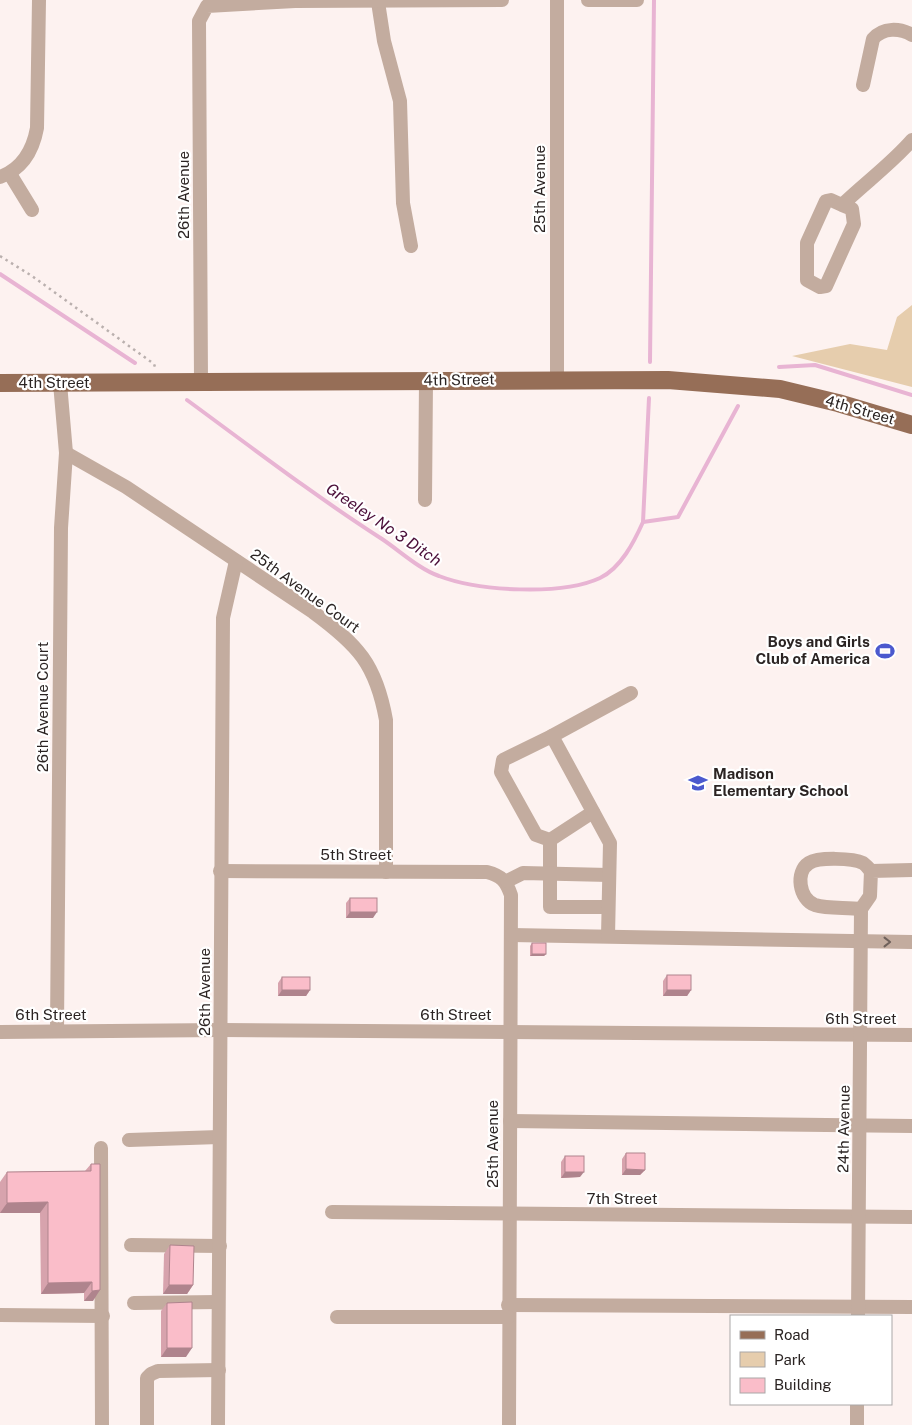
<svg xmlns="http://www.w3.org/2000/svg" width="912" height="1425" viewBox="0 0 912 1425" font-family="'Public Sans',sans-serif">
<rect width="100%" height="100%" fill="#fdf2f0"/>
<polygon fill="#e6cdad" points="912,305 912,387 792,356 850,344 887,350 897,317"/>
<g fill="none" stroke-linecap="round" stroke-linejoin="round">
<g stroke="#e8b4d3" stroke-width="4">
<polyline points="0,274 135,363"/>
<polyline points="650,362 654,0"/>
<polyline points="779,367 815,365 912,395"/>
<path d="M187 400C251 447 315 496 382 539 400 551 419 569 439 576 478 591 561 596 600 578 621 568 634 542 643 522L678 517 738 406"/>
<polyline points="643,522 649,398"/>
</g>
<polyline stroke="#bab0ae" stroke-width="2.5" stroke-dasharray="2.5 4" stroke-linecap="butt" points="0,256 32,276 154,364 155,367"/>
<g stroke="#c3ac9f" stroke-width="14">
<polyline points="588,0 637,0"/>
<polyline points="378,2 384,41 400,101 403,203 411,246"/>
<path d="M863 85 873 39C883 27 900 28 912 35"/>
<polyline points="10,174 32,210"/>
<path d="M0 177C22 169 33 150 37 128L39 0"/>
<path d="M842 205 852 209 854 224 826 286 820 287 807 280V243L826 201 831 200 842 205C866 182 891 164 912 140"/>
<polyline points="557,379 557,0"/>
<polyline points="201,381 199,21 207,6 295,1 502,0"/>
<path d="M66 453 126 487 313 612C358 645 376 664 386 720V872"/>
<polyline points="425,500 426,381"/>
<polyline points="552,736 503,760 501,772 536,835 550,840 593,812"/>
<polyline points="550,840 550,907 608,907"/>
<path d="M220 871 487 872C502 876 506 881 511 895L509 1425"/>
<polyline points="507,881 523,873 609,875"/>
<path d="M861 909C847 907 828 909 815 905 799 899 795 872 809 863 818 857 853 858 863 863 866 865 869 869 871 871"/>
<polyline points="511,935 912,942"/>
<polyline points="608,936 610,843 552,736 631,693"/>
<polyline points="57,1031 61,528 66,453 60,383"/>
<polyline points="0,1032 221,1030 912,1035"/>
<polyline points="510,1121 912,1126"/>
<polyline points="129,1140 219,1137"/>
<polyline points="101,1148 102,1425"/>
<polyline points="332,1212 912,1217"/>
<polyline points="131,1245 220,1246"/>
<polyline points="134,1303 218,1302"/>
<polyline points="508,1305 912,1307"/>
<polyline points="0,1315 103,1316"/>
<polyline points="858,1316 861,909 870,896 871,871 912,870"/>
<polyline points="337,1317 508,1317"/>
<polyline points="147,1425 147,1378 151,1374 158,1371 219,1370"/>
<polyline points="218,1425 223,618 236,561"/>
<polyline points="857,1425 857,1404"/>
</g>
<polyline stroke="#966e57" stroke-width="18" points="0,383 668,380 780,389 838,403 912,425"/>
</g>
<g fill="#d7a3ad">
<polygon points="350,898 373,918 346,918 346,903"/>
<polygon points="532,943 546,954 544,956 530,956 530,946"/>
<polygon points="667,975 691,990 687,996 663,996 663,981"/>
<polygon points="282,977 310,990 306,996 278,996 278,983"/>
<polygon points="626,1153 645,1170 640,1175 622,1175 622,1159"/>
<polygon points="565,1156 580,1177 561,1178 561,1162"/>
<polygon points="91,1164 93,1301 84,1301 84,1293 41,1294 40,1213 0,1213 0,1182 7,1172 85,1171"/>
<polygon points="170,1245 193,1285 187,1294 163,1294 164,1254"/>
<polygon points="167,1303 186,1357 161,1357 161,1311"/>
</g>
<g fill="#af848d">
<polygon points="350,912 377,912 373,918 346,918"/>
<polygon points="532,954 546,954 544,956 530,956"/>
<polygon points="282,990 310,990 306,996 278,996"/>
<polygon points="667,990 691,990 687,996 663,996"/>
<polygon points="626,1169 645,1170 640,1175 622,1175"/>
<polygon points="565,1172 584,1172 580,1177 561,1178"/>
<polygon points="48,1202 40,1213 0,1213 7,1203"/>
<polygon points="92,1282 84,1293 41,1294 48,1283"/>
<polygon points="169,1285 193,1285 187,1294 163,1294"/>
<polygon points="100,1290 93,1301 84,1301 92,1291"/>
<polygon points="167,1348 192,1348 186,1357 161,1357"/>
</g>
<g fill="#fabdc9" stroke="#af848d">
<rect x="350" y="898" width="27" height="14"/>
<rect x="532" y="943" width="14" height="11"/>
<rect x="667" y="975" width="24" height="15"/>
<rect x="282" y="977" width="28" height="13"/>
<polygon points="626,1153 645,1153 645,1170 626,1169"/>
<rect x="565" y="1156" width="19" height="16"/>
<polygon points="91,1164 100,1164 100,1290 92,1291 92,1282 48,1283 48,1202 7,1203 7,1172 91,1171"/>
<polygon points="170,1245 194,1246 193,1285 169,1285"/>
<polygon points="192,1302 192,1348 167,1348 167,1303"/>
</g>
<defs><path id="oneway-chevron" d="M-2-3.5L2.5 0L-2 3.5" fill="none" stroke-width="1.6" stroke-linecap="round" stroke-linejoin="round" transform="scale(1.25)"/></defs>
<use stroke="#6f615b" href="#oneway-chevron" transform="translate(887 942)"/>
<defs>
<g id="stadium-bare" transform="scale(1.5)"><path d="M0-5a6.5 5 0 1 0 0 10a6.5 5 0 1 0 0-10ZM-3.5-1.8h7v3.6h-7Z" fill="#4b59ce" stroke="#fff" stroke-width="2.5" paint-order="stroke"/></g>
<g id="school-bare" transform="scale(1.5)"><path d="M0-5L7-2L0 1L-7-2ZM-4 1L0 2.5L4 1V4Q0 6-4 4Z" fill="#4b59ce" stroke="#fff" stroke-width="2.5" paint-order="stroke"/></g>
</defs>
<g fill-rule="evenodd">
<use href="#stadium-bare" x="885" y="651"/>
<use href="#school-bare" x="698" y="783"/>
</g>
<g text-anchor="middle" stroke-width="4.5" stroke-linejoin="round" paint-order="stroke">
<g font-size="15" fill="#2b2423" stroke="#fff">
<text transform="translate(540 189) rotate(-90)" y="5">25th Avenue</text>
<text transform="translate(184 195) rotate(-90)" y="5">26th Avenue</text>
<text transform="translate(459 380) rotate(-1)" y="5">4th Street</text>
<text x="54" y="388">4th Street</text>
<text transform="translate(860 410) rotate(16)" y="5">4th Street</text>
<text transform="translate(305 591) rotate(36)" y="5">25th Avenue Court</text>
<text transform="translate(43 707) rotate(-90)" y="5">26th Avenue Court</text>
<text x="356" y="860">5th Street</text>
<text transform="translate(205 992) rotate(-90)" y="5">26th Avenue</text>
<text x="51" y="1020">6th Street</text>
<text x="456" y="1020">6th Street</text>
<text x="861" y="1024">6th Street</text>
<text transform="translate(844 1129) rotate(-89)" y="5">24th Avenue</text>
<text transform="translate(493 1144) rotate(-90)" y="5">25th Avenue</text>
<text x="622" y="1204">7th Street</text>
</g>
<g font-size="15" font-weight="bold" fill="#2b2423" stroke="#fff" text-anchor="end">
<text x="870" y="647">Boys and Girls<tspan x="870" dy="17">Club of America</tspan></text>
<text x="713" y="779" text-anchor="start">Madison<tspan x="713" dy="17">Elementary School</tspan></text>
</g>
<g font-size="16" font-style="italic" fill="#4b0f39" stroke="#fff">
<text transform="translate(384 524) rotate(34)" y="6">Greeley No 3 Ditch</text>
</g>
</g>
<rect x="730" y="1315" width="162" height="90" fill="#ffffff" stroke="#aaa7a7"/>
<rect x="740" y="1331" width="25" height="8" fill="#966e57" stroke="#aaa7a7"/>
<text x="774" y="1340" font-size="15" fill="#2b2423">Road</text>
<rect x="740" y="1352" width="25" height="15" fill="#e6cdad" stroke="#aaa7a7"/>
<text x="774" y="1365" font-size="15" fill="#2b2423">Park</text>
<rect x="740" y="1378" width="25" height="15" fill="#fabdc9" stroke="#aaa7a7"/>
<text x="774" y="1390" font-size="15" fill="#2b2423">Building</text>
</svg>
